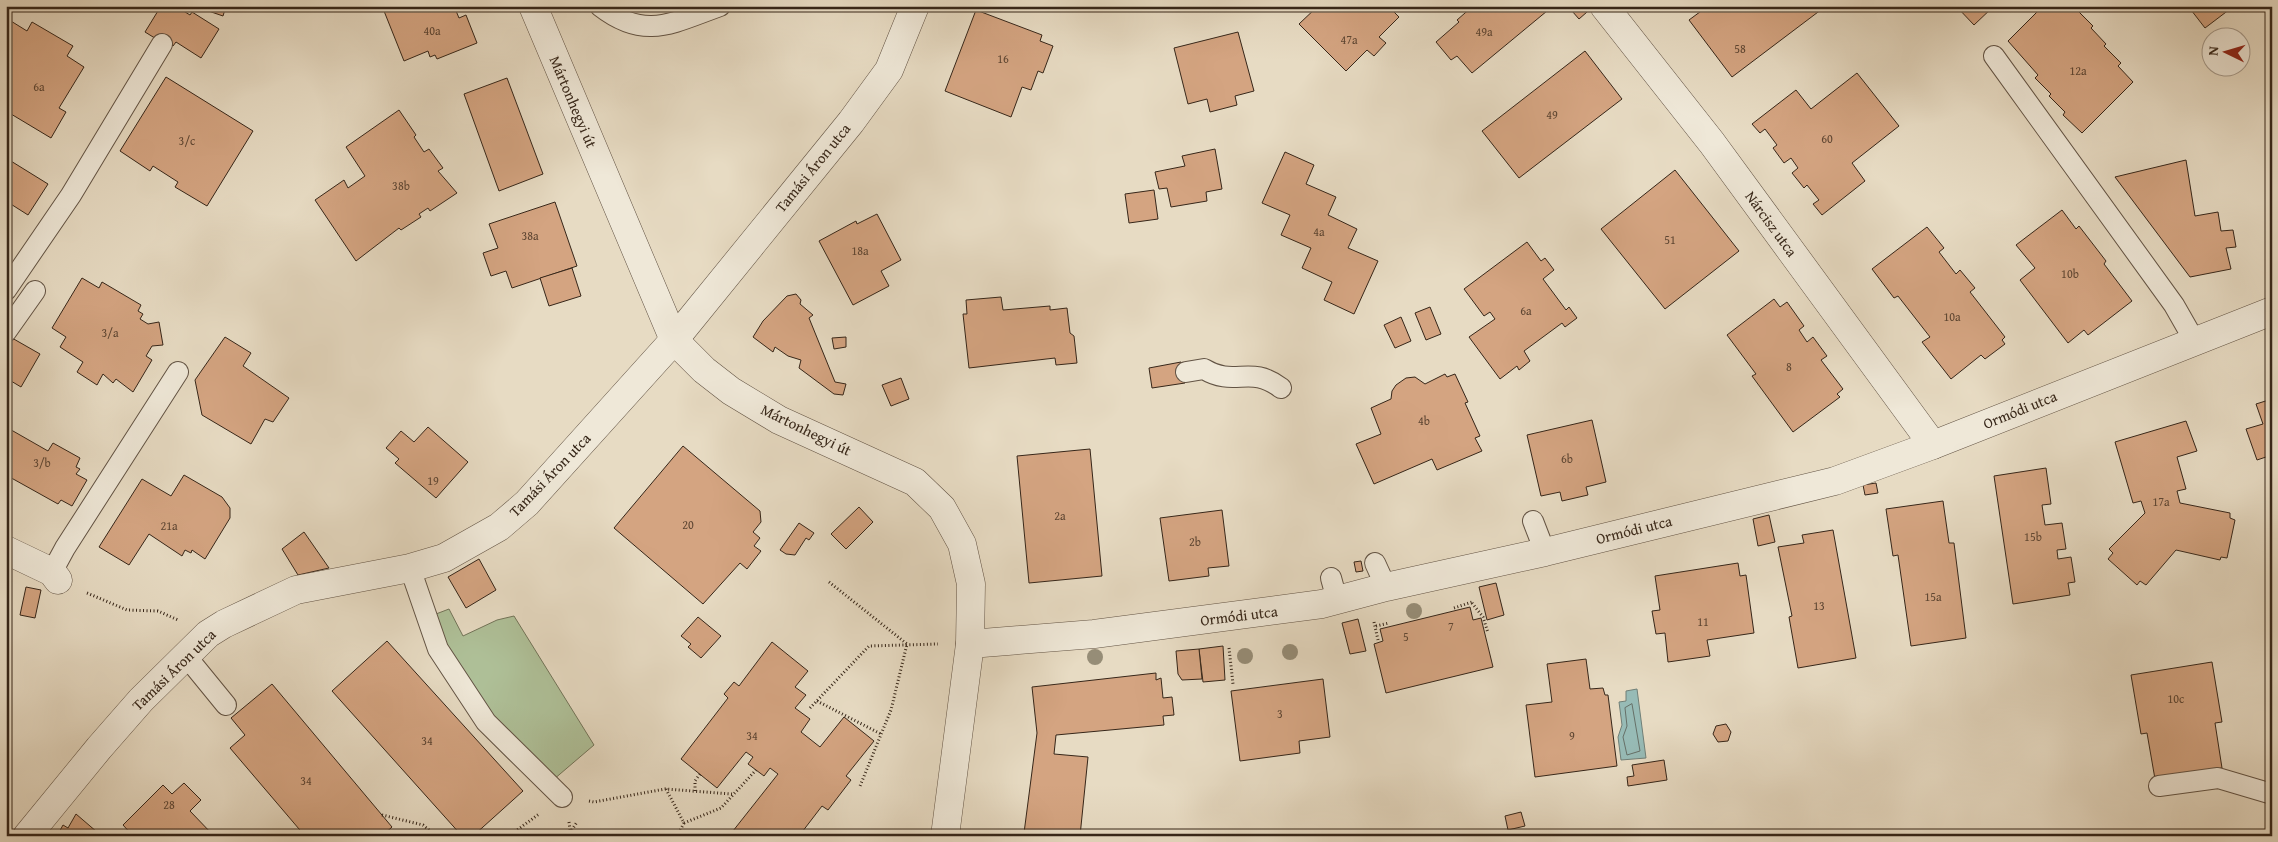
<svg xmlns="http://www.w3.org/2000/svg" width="2278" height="842" viewBox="0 0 2278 842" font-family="'Gentium Book Plus',serif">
<rect width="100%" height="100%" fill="#e7dbc3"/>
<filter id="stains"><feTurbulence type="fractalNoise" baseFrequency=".004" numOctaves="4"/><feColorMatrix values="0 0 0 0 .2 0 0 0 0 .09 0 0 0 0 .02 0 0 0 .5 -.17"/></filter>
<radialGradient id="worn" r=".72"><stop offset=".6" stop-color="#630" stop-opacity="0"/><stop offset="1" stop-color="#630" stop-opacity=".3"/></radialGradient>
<polygon fill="#afc199" stroke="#727459" points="449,609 463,636 497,620 514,616 594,745 553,780 489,714 448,649 436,614"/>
<polygon fill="#97bbb6" stroke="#707f77" points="1637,689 1646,758 1621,760 1618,737 1622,725 1619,702 1626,701 1626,691"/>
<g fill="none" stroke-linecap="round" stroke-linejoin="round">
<polygon stroke="#667068" stroke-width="1" points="1632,704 1640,751 1627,755 1623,737 1627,726 1625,708"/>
</g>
<g fill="#d4a481" stroke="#362619">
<polygon points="161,6 168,6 175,11 177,7 190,15 192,12 219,29 201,58 176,42 173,46 160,37 158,40 145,32"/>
<polygon points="194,6 226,6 223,16"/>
<polygon points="382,6 454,6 459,18 466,15 477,43 437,59 435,55 430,57 428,51 404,61"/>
<polygon points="1318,6 1388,6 1399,17 1379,37 1386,43 1374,56 1367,50 1346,71 1299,24"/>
<polygon points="1473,6 1543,6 1547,11 1472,73 1457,56 1451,60 1436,42 1459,22 1457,20"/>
<polygon points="1577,6 1581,6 1587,12 1579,19 1572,11"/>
<polygon points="1708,6 1826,6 1732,77 1689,20"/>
<polygon points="1956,6 1994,6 1974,25"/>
<polygon points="2043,6 2078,6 2076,9 2093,26 2091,28 2106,44 2104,46 2121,63 2118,66 2133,82 2082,133 2063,115 2065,112 2049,96 2051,94 2035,78 2038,75 2008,41"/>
<polygon points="2188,6 2234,6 2205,28"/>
<polygon points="976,10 1042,35 1040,41 1053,46 1043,73 1038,71 1031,90 1022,87 1011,117 945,91"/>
<polygon points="6,18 27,31 32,22 73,46 67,56 84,67 59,108 66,112 51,138 6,111"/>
<polygon points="1238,32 1254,91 1235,96 1237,105 1210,112 1207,99 1188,104 1174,48"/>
<polygon points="1585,51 1622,99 1519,178 1482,131"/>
<polygon points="1857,73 1899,126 1852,163 1865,181 1822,215 1813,204 1819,200 1807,185 1804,188 1792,173 1798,168 1791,158 1784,163 1773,148 1777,145 1765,129 1760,133 1752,124 1796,90 1811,109"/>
<polygon points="166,77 253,131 207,206 175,187 178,182 153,166 150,171 120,151"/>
<polygon points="507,78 543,174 499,191 464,94"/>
<polygon points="399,110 416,135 414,137 424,152 429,149 443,168 438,171 457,193 430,211 428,208 419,214 421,217 401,230 399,228 356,261 315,200 344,180 348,188 365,176 346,147"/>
<polygon points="1215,149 1222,189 1206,192 1207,201 1171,207 1167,188 1159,189 1155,172 1185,166 1182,156"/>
<polygon points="1285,152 1314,165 1306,184 1336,197 1328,215 1357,229 1348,248 1378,261 1354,314 1324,300 1332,282 1302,268 1311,248 1281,235 1290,215 1262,203"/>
<polygon points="6,158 48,184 28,215 6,201"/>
<polygon points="2186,160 2195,216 2218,212 2221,231 2233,230 2236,247 2226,248 2231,269 2190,277 2115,177"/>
<polygon points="1675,170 1739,251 1665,309 1601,229"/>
<polygon points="1154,190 1158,219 1129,223 1125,194"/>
<polygon points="555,202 577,266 512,288 506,271 491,276 483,253 498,248 489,224"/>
<polygon points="2062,210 2076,229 2079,226 2106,261 2104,264 2132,301 2088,335 2084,330 2068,343 2020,280 2035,268 2016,245"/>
<polygon points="877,214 901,260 881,271 889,286 853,305 819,241 856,221 857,224"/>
<polygon points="1927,227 1944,248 1939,252 1956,274 1960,270 1975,288 1970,292 2005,337 2002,340 2005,344 1985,359 1981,355 1951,379 1922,342 1930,337 1898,296 1894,298 1872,269"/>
<polygon points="1527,242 1541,261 1545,258 1554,270 1543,279 1566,310 1569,307 1577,318 1565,327 1562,323 1524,351 1530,361 1519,370 1517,366 1500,379 1469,337 1495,319 1490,312 1484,316 1464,289"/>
<polygon points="572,268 581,296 549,306 540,278"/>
<polygon points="82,278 99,288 102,282 141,305 138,311 143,314 140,319 148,324 159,322 163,345 152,346 146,356 152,360 133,392 116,379 113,383 103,374 97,385 77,372 83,362 60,347 66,337 52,328"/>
<polygon points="796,294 801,300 800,304 813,315 809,318 835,382 846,384 843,395 834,394 799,368 801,360 788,356 775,347 773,352 753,337 763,321 787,296"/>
<polygon points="1001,297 1003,310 1050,306 1050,310 1067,308 1070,333 1074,336 1077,363 1056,365 1055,358 969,368 963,314 967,314 966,300"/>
<polygon points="1774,299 1780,307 1787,302 1804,326 1799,330 1807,342 1813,337 1827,356 1821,360 1843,389 1837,394 1840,397 1793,432 1752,376 1756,374 1727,335"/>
<polygon points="1430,307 1441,334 1426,340 1415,313"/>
<polygon points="1401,317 1411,341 1395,348 1384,325"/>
<polygon points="225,337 251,353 243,366 289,398 273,422 265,419 251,444 202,415 195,380"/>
<polygon points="846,337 846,347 834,349 832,338"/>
<polygon points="12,338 40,354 21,387 6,378 6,348"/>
<polygon points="1181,362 1185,383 1152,388 1149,368"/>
<polygon points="1445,374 1447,377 1455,374 1468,402 1465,403 1480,436 1475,438 1482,451 1437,470 1432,459 1374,484 1356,444 1381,434 1371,408 1391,399 1392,391 1396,385 1406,378 1415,377 1425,384"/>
<polygon points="901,378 909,399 891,406 882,385"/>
<polygon points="2272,399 2272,455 2257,460 2246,429 2263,424 2256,404"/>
<polygon points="1592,420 1606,482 1586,487 1588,495 1562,501 1560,492 1541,496 1527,435"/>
<polygon points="2186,421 2197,451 2177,457 2186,489 2177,491 2180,503 2230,513 2230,518 2235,520 2227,558 2221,557 2220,560 2176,550 2146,585 2140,581 2137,585 2108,559 2113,553 2109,549 2145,513 2141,501 2133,503 2115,442"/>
<polygon points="6,427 48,451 53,443 80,458 76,467 80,469 76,474 87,480 72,506 61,500 58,504 6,475"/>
<polygon points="428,427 468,462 436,498 395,463 399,459 386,448 401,431 414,442"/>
<polygon points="683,446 760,511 761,522 753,532 760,538 754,546 761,551 747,569 740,563 703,604 614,528"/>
<polygon points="1090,449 1102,576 1029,583 1017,456"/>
<polygon points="2046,468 2051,504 2042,505 2045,525 2062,523 2066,549 2057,550 2058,559 2071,557 2075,582 2068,583 2070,595 2013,604 1994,476"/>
<polygon points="184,475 222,497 230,508 230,518 205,559 192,550 191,553 185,550 182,556 149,534 129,565 99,547 142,479 171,496"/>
<polygon points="1876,483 1878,493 1865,495 1863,485"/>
<polygon points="1943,501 1949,543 1954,543 1966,638 1911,646 1898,555 1893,556 1886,509"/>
<polygon points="859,507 873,522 846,549 831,534"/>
<polygon points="1222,510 1229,566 1208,568 1209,576 1169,581 1160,518"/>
<polygon points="1769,515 1775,542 1758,546 1753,519"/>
<polygon points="799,523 814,533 809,540 806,538 795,555 786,554 780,550"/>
<polygon points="1833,530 1856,658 1798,668 1789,617 1792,616 1778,547 1804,543 1802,535"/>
<polygon points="304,532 329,568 298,575 282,549"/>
<polygon points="479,559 496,590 466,608 448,577"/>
<polygon points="1361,561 1363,571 1356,572 1354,562"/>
<polygon points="1738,563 1740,576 1746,575 1754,633 1707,640 1710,656 1668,662 1665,633 1656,634 1652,611 1660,610 1655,576"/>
<polygon points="1496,583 1504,615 1487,620 1479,587"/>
<polygon points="26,587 41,590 35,618 20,615"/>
<polygon points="1470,607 1473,620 1481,618 1493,667 1386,693 1374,644 1383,641 1380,629"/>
<polygon points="698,617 721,636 701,658 688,647 691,644 681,636"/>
<polygon points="1358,619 1366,651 1350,654 1342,623"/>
<polygon points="387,641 523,791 473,836 462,836 332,691"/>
<polygon points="772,642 808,671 795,687 806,695 795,708 810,719 801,732 820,747 844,717 874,741 846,776 851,780 828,810 822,806 799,836 729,836 778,774 770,768 764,776 748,764 753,757 746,752 717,788 681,759 728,698 724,694 734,682 739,686"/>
<polygon points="1223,646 1225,680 1203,682 1199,649"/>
<polygon points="1199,649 1202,679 1182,680 1178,674 1176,651"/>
<polygon points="1586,659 1590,689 1603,688 1605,695 1608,695 1617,766 1535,777 1526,705 1552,702 1547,664"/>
<polygon points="2212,662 2222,722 2215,723 2222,768 2155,779 2147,733 2141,734 2131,675"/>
<polygon points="1156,673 1156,680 1161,678 1163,698 1172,697 1174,715 1163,716 1164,725 1056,735 1054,754 1088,757 1080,836 1024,833 1037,733 1032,687"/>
<polygon points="1323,679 1330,737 1299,741 1300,753 1240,761 1231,691"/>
<polygon points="272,684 392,827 382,836 305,836 230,748 245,735 231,718"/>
<polygon points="1726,724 1731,732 1728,741 1718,742 1713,734 1716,726"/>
<polygon points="1664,760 1667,780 1628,786 1627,777 1634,776 1632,765"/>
<polygon points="184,783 201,800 190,811 214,836 133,836 123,825 163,785 172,794"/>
<polygon points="1521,812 1525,826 1508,830 1505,816"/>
<polygon points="76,814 97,832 94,836 57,836 63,825 68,828"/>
<polygon points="1893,832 1893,836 1870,836"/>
</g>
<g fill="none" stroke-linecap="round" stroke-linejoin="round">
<g stroke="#625344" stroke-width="22">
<g id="service">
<path d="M600 6C645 41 672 23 720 6"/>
<polyline points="1994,56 2174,305 2194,340"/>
<polyline points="6,290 71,195 162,44"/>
<polyline points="6,332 35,291"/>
<path d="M1186 372 1204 369C1235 388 1250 364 1281 388"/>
<polyline points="1533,521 1545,552"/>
<polyline points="1375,563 1386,587"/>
<polyline points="410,568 438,649 486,722 562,797"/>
<polyline points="52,572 65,548 178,372"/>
<polyline points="1331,578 1337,600"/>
<polyline points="186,656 226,705"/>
<polyline points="2159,786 2218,778 2272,794"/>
</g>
</g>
<g stroke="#625344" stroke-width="29">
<g id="minor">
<polyline points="533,6 674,340 704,370 731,391 779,420 915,482 942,508 962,544 971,584 970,644 945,836"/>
<polyline points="1604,6 1712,143 1933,445"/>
<polyline points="6,550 52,572 58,580"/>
<polyline points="970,644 1094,634 1322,604 1386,587 1545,552 1835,481 1933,445 2272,311"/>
<polyline points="27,836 99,748 141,700 208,634 224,624 296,590 410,568 444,558 499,527 527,503 674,340 851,122 889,70 915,6"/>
</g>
</g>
<g stroke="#362619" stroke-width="3" stroke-dasharray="1 2.5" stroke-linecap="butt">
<polyline points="829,582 907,644 891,710 860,786"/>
<polyline points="87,593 127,610 158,611 178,620"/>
<polyline points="1472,603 1483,617 1488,633"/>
<polyline points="1454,608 1472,602"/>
<polyline points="1374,622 1378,640"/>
<polyline points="1376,626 1389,623"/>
<polyline points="1229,648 1233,684"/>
<polyline points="817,701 881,734"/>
<polyline points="810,708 869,646 938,644"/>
<polyline points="666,789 684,823 677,836"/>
<polyline points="695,791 695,781 700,774"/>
<polyline points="589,801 594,802 665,789 732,794"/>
<polyline points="382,815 423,825 436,836"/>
<polyline points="569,822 570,830"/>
<polyline points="684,823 721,808 756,770"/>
<polyline points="509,836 539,814"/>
<polyline points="568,836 577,822"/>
</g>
<use href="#service" stroke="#efe8d8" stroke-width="20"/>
<use href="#minor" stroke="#efe8d8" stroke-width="28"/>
</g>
<g fill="#968d77">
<circle cx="1414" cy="611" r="8"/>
<circle cx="1290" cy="652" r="8"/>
<circle cx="1245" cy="656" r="8"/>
<circle cx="1095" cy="657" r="8"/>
</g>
<g text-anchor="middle" stroke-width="4" stroke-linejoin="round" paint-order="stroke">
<g font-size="12" fill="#5e4633">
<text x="432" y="35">40a</text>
<text x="1484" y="36">49a</text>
<text x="1349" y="44">47a</text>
<text x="1740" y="53">58</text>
<text x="1003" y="63">16</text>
<text x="2078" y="75">12a</text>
<text x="39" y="91">6a</text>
<text x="1552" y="119">49</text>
<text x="1827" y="143">60</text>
<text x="187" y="145">3/c</text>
<text x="401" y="190">38b</text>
<text x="1319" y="236">4a</text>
<text x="530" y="240">38a</text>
<text x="1670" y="244">51</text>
<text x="860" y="255">18a</text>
<text x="2070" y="278">10b</text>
<text x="1526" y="315">6a</text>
<text x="1952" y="321">10a</text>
<text x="110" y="337">3/a</text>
<text x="1789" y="371">8</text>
<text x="1424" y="425">4b</text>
<text x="1567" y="463">6b</text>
<text x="42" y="467">3/b</text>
<text x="433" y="485">19</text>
<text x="2161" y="506">17a</text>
<text x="1060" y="520">2a</text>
<text x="688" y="529">20</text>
<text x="169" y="530">21a</text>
<text x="2033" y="541">15b</text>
<text x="1195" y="546">2b</text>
<text x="1933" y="601">15a</text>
<text x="1819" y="610">13</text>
<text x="1703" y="626">11</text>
<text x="1451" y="631">7</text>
<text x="1406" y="641">5</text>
<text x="2176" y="703">10c</text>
<text x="1280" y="718">3</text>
<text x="752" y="740">34</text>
<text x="1572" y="740">9</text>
<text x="427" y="745">34</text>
<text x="306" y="785">34</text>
<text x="169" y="809">28</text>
</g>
<g font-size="15" fill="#362619" stroke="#efe8d8">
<text transform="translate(573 102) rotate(67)" y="5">Mártonhegyi út</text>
<text transform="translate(813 168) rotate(-51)" y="5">Tamási Áron utca</text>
<text transform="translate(1771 224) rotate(54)" y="5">Nárcisz utca</text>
<text transform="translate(2020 410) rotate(-22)" y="5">Ormódi utca</text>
<text transform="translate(806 430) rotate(26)" y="5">Mártonhegyi út</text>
<text transform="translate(550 475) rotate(-46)" y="5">Tamási Áron utca</text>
<text transform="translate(1634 530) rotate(-14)" y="5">Ormódi utca</text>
<text transform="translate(1239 616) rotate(-7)" y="5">Ormódi utca</text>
<text transform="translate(174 670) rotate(-44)" y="5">Tamási Áron utca</text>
</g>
</g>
<rect width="2278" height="842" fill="none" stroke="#e7dbc3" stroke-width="25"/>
<rect x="8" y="8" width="2263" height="827" fill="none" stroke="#362619" stroke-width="2.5"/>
<rect x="12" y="12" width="2253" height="817" fill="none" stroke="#362619"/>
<g transform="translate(2226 52) rotate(275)"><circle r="24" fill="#efe8d8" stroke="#a59a8c"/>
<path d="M0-4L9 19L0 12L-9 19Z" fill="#8f2418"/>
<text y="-8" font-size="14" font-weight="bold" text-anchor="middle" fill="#362619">N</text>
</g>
<rect width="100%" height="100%" filter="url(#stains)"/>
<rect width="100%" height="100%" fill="url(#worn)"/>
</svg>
